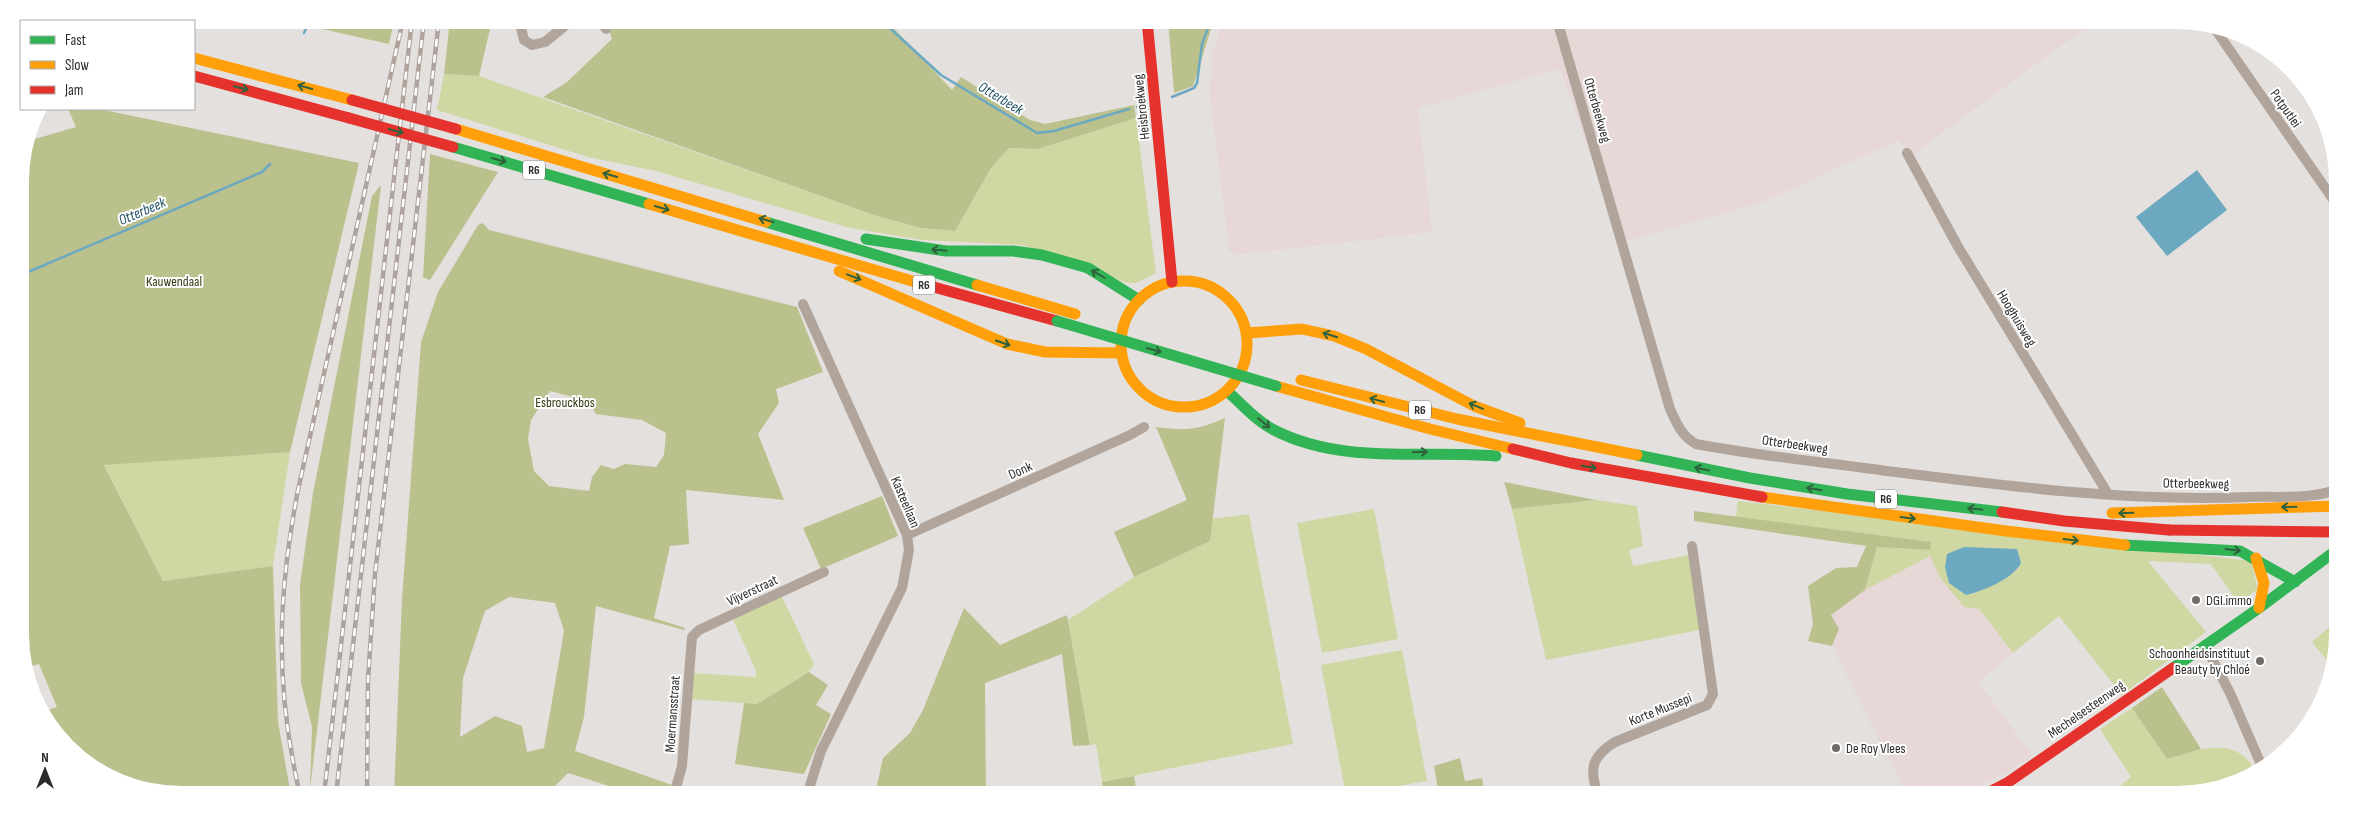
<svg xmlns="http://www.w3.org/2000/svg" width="2358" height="815" viewBox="0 0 2358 815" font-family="'Sofia Sans Condensed',sans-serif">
<rect width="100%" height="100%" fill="#e4e0de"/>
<g fill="#e7d7d7">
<polygon points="1225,20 2096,20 1909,157 1899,140 1761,203 1622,242 1560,69 1523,79 1418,108 1432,232 1236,255 1229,250 1209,87 1212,75 1211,55"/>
<polygon points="1930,556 1941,579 1964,607 1979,609 2013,653 1978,682 2033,756 2004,774 1961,795 1907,795 1832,646 1838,629 1831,615 1865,590"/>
</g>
<g fill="#cfd7a3" fill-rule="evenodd">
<polygon points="444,74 479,76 874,215 921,228 955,231 991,168 1009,148 1038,149 1136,118 1156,273 1136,283 1128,283 1023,245 922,240 850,228 656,171 588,157 437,110"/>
<polygon points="290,452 273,566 163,581 104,464"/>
<polygon points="1596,500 1637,506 1643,546 1629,550 1633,566 1689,555 1700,630 1546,660 1512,509"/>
<path d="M1738 501 2251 561 2258 589 2238 603 2211 564 2148 561 2206 632 2122 695 2059 616 2013 653 1979 609 1964 607 1941 579 1930 556 1865 590 1877 547 1929 550 1931 542 1736 517ZM1999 549H2016L2018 569 1975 593 1966 595Z"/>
<polygon points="1374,509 1398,639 1322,653 1297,523"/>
<polygon points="1249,514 1293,744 1102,782 1096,744 1090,745 1068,620 1134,577 1210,541 1212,519"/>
<polygon points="781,595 814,664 809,672 757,704 690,699 692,673 756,677 756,671 732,617"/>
<polygon points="2338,620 2333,668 2312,642"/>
<polygon points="1402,650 1427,781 1346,795 1321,665"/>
<path d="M2132 708 2167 759C2198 750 2237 734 2256 772L2230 786 2188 795H2109L2131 777 2100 729Z"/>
</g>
<g fill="#bac18c" fill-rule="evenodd">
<polygon points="282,20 394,20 389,44"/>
<polygon points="450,20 492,20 479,76 444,74"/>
<polygon points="606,20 886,20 952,90 961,77 1030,120 1045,124 1134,105 1136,118 1038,149 1009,148 991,168 955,231 921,228 874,215 543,97 567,82 612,39"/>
<polygon points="1168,20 1214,20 1193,86 1174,93"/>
<polygon points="68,109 99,109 359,163 290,452 104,465 163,581 273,566 278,722 291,795 180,795 129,787 60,740 45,711 57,707 39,664 24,668 23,666 20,169 28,141 76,127"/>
<polygon points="430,154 498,172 430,280 423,277"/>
<polygon points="381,185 310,790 312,727 301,683 300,584 313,493 372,196"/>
<path d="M483 223 489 230 797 307 823 372 776 389 779 403 758 434 784 500 686 490 689 544 670 546 654 618 685 628 684 630 596 606 584 717 575 751 672 785 670 795H614L609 786 568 773 552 789V795H394L402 599 421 342 438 292 478 225ZM550 391 588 401 596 414 642 420 666 433 664 455 656 467 625 464 614 469 601 465 592 477 589 491 549 486 534 471 528 439 531 420ZM509 597 555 603 564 631 544 748 527 752 522 726 495 716 460 737 463 678 485 611Z"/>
<path d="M1225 418 1210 541 1134 577 1114 532 1187 500 1156 427C1184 431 1199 430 1225 418Z"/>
<polygon points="1504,482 1596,500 1512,509"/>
<polygon points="882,496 898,536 821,569 803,528"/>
<polygon points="1694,511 1931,542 1930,550 1877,547 1865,590 1831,615 1839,629 1832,646 1808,641 1813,624 1808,586 1836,568 1857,567 1866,546 1694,521"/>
<polygon points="964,608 1000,645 1067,615 1090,745 1073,746 1062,654 985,683 986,795 875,794 883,758 910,733 923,710"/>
<polygon points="809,672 828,685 816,705 831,714 804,774 735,764 744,703 757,704"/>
<polygon points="2162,687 2201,749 2167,759 2132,708"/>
<polygon points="1460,758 1465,781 1482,778 1485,795 1439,795 1434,766"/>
<polygon points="1134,776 1137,795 1104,795 1102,782"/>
</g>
<g fill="#6ca9c1">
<polygon points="2197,170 2227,210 2167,256 2136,217"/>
<path d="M1964 547 2017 549 2021 563C2013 579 1983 591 1966 595L1949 583 1945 567 1947 554Z"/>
</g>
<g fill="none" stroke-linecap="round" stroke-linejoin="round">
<g stroke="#6ca9c1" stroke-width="2.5">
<polyline points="881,20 941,75 1037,133 1054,131 1129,109"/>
<polyline points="304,33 310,20"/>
<polyline points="1172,97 1194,88 1197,83 1202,44 1211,20"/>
<polyline points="1137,107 1146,104"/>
<polyline points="21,275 262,172 270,164"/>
</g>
<g stroke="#b1a49a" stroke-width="10">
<polyline points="522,20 521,28 524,40 532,45 545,42 572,20"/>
<polyline points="599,20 606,29"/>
<path d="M1557 20 1670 409C1677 424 1681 435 1696 444 1759 456 1823 462 1887 471 2006 486 2127 502 2248 497 2277 496 2311 500 2338 489"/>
<polyline points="2213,26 2337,205"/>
<polyline points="1907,153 1957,245 2108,494"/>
<polyline points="803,304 907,535 909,550 902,588 821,751 807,795"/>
<polyline points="907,535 1130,435 1144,427"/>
<polyline points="2205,645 2230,693 2263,769"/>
<polyline points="674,795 682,766 692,637 699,630 824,572"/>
<path d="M1598 795C1589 769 1591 757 1615 742L1707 705 1713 694 1692 546"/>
</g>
<g stroke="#30b455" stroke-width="11">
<polyline points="453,147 649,204"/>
<polyline points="766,222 977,285"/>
<polyline points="866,239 946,251 1013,251 1042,255 1088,268 1139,300"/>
<path d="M1227 391C1242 404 1256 421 1274 430 1342 465 1422 450 1496 456"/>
<polyline points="1637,455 1750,478 1847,494 2002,512"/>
<polyline points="2125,545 2240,551 2295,582"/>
<polyline points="2173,668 2259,608 2338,549"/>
</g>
<g stroke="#ff9f0a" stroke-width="11">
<polyline points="194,58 352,100"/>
<polyline points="456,129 766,222"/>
<polyline points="649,204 919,283"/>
<polyline points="839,271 1007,344 1045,352 1121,353"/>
<circle cx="1184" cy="344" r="63"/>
<polyline points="977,285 1075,314"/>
<polyline points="1247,333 1302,329 1334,336 1366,349 1474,406 1520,423"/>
<polyline points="1301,380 1457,419 1637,455"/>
<polyline points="1276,386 1430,429 1513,449"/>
<polyline points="1762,497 2006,531 2125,545"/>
<polyline points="2112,513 2338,506"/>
<polyline points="2256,558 2264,583 2259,608"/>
</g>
<g stroke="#e5322d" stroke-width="11">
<polyline points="1147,20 1172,282"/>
<polyline points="194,76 349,118"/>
<polyline points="919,283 1057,321"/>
<polyline points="1513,449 1571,463 1762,497"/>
<polyline points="2002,512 2064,521 2169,530"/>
<polyline points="2169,530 2338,532"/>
<polyline points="1984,795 2007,783 2173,668"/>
</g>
<g stroke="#aea49d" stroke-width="4.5">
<g id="rail">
<path d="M300 795C275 687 277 599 298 490L403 20"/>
<polyline points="324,795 412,20"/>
<polyline points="336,795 424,20"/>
<polyline points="367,795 368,680 375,574 439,20"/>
</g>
</g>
<use href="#rail" stroke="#fff" stroke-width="2.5" stroke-dasharray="8" stroke-linecap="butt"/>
<polyline stroke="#30b455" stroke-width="11" points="1057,321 1276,386"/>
<g stroke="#e5322d" stroke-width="11">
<polyline points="352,100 456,129"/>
<polyline points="349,118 453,147"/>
</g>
</g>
<defs><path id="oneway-shaft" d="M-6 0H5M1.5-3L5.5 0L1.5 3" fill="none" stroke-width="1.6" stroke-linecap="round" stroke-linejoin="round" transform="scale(1.25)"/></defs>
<g stroke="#2f623b">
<use href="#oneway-shaft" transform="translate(305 87) rotate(-165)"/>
<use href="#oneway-shaft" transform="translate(241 88) rotate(16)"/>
<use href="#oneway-shaft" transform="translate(396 131) rotate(16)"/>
<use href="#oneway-shaft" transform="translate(499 160) rotate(16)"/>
<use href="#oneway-shaft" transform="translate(610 175) rotate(-164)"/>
<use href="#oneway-shaft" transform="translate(662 208) rotate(16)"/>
<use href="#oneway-shaft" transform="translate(766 220) rotate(-164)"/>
<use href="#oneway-shaft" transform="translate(939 250) rotate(-174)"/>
<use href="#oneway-shaft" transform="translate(1098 274) rotate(-150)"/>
<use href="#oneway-shaft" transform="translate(854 277) rotate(21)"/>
<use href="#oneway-shaft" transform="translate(1330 335) rotate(-162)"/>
<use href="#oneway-shaft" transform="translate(1003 343) rotate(19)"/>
<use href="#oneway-shaft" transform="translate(1154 350) rotate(16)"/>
<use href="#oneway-shaft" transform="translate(1377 400) rotate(-165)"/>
<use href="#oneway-shaft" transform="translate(1476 406) rotate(-157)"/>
<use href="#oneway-shaft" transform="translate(1264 423) rotate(40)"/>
<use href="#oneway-shaft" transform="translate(1420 452) rotate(-2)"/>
<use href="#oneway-shaft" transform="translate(1589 467) rotate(10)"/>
<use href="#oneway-shaft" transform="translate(1702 469) rotate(-169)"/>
<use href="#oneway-shaft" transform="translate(1814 489) rotate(-170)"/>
<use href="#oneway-shaft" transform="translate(2289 507) rotate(179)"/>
<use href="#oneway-shaft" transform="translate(1975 509) rotate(-174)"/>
<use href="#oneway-shaft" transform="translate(2126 513) rotate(178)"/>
<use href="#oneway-shaft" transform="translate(1908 518) rotate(7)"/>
<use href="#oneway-shaft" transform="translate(2071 540) rotate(7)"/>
<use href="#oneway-shaft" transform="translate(2233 550) rotate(7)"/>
</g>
<g fill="#6e6b69" stroke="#fff" stroke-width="2">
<circle cx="2196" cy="600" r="5"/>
<circle cx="2260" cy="661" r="5"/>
<circle cx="1836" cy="748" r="5"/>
</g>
<g text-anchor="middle" stroke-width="4" stroke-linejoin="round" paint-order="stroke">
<g fill="#fff" stroke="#6d6b6a" stroke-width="1">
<rect x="523" y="160.5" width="22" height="19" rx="4"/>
<rect x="913" y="275.5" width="22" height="19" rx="4"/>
<rect x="1409" y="400.5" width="22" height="19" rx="4"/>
<rect x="1875" y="489.5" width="22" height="19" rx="4"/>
</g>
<g font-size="12" font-weight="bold" fill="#2e2c2a">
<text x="534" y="174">R6</text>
<text x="924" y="289">R6</text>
<text x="1420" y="414">R6</text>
<text x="1886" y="503">R6</text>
</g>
<g font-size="14" fill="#2e2c2a" stroke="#fff">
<text transform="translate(1141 107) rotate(-96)" y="5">Heisbroekweg</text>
<text transform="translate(2286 108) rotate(55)" y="5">Potputlei</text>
<text transform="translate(1598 110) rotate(74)" y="5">Otterbeekweg</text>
<text transform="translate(2017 318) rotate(59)" y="5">Hooghuisweg</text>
<text transform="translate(1795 444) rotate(8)" y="5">Otterbeekweg</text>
<text transform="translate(1020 470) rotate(-24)" y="5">Donk</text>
<text transform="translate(2196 483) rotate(1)" y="5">Otterbeekweg</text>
<text transform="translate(906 502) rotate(67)" y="5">Kasteellaan</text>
<text transform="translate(752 590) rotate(-25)" y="5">Vijverstraat</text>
<text transform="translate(1660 709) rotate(-22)" y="5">Korte Mussepi</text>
<text transform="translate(2086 709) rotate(-35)" y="5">Mechelsesteenweg</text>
<text transform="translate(672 714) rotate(-86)" y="5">Moermansstraat</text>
</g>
<g font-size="14" fill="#363d15" stroke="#fff">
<text x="174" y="286">Kauwendaal</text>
<text x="565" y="407">Esbrouckbos</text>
</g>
<g font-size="14" fill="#2e2c2a" stroke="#fff" text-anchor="start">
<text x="2206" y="605">DGI.immo</text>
<text x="2250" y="658" text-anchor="end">Schoonheidsinstituut<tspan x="2250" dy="16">Beauty by Chloé</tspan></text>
<text x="1846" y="753">De Roy Vlees</text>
</g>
<g font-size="15" font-style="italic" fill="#1f5063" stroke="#fff">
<text transform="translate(1001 98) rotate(31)" y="5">Otterbeek</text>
<text transform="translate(142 211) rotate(-23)" y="5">Otterbeek</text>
</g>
</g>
<path d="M0 0H2358V815H0ZM181 29H2177A152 152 0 0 1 2329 181V634A152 152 0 0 1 2177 786H181A152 152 0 0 1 29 634V181A152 152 0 0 1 181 29Z" fill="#fff" fill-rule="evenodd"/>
<rect x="20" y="20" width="175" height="90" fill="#ffffff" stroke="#ababaa"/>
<rect x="30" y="36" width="25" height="8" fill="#30b455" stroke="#ababaa"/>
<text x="65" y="45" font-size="15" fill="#2e2c2a">Fast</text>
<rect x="30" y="61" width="25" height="8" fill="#ff9f0a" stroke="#ababaa"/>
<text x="65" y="70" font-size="15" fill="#2e2c2a">Slow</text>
<rect x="30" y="86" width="25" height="8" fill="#e5322d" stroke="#ababaa"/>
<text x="65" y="95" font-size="15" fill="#2e2c2a">Jam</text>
<g transform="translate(45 770)" stroke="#ffffff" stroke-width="4" paint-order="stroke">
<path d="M0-4L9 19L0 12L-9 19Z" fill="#2e2c2a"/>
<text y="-8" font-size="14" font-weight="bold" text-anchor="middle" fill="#2e2c2a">N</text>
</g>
</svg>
